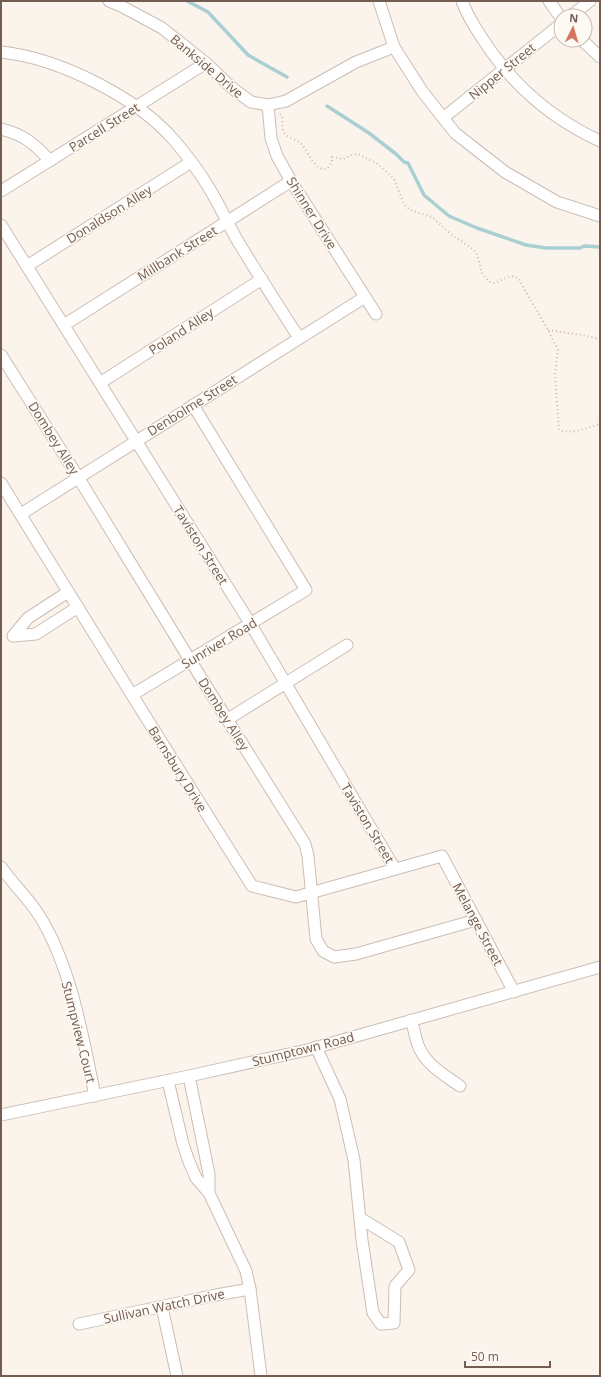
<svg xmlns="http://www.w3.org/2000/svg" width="601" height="1377" viewBox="0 0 601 1377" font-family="'Open Sans',sans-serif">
<rect width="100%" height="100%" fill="#fbf4ed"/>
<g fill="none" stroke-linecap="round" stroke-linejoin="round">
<g stroke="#aacfd3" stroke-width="3.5">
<polyline points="187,1 208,12 248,55 287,77"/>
<polyline points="327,106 369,133 396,154 404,162 408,163 424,195 449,216 477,228 526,245 546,248 580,248 584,246 600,247"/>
</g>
<g stroke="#ccbdb3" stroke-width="13">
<g id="minor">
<polyline points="109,1 121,6 162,28 206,63 232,88 251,102 268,105 286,101 356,62 394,47"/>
<polyline points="379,1 394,47 422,91 455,133 505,172 557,202 600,216"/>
<path d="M462 1C467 15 474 26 482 38 512 85 550 118 600 141"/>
<polyline points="549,1 561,18"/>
<polyline points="571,16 590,1"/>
<polyline points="582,40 600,57"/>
<path d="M1 52C58 58 135 96 173 139 186 154 199 171 209 188 219 204 227 222 236 238 256 272 278 305 299 338"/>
<polyline points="268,105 271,138 277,156 291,181 376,314"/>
<polyline points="443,118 561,24"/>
<path d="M1 129C23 134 35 144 50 161"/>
<polyline points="1,191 206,63"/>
<polyline points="1,225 250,623 395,869"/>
<polyline points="27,266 191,162"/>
<polyline points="64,325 291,181"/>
<polyline points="1,355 78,477 190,660 305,844 308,856 316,939 323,951 334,957 356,954 476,920"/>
<polyline points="100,383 262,279"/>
<polyline points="1,483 132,695 252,886 296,897 442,856 514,992"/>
<polyline points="21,514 365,297"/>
<polyline points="68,592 28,618 13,636 36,634 78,607"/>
<polyline points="132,695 306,590 193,405"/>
<polyline points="228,719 347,645"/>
<path d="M1 867C13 884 28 898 39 915 71 966 83 1037 95 1096"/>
<path d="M411 1020C414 1028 415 1037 418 1045 425 1064 444 1075 460 1086"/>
<polyline points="316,1047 340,1099 354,1160 362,1240 373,1313 381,1324 394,1323 395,1286 409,1270 399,1242 360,1218"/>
<polyline points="189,1076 209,1174 209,1193"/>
<polyline points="168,1081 183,1144 188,1159 196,1178 209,1193 246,1271 250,1289 261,1376"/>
<polyline points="1,1115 189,1076 307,1050 600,967"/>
<polyline points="162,1307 177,1376"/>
<polyline points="79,1324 216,1295 250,1289"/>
</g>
</g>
<g stroke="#d2b7aa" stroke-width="2" stroke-dasharray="1 3" stroke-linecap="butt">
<path d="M280 114 282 116C283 122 281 129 285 134 288 138 295 139 299 142 309 149 312 171 327 169L332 162V157L343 159 352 155 358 154 378 164 394 179 404 204 410 210 432 217 452 235 473 249 477 254 482 273 489 282 494 283 511 276 518 278 548 330 558 350 555 374 559 430C571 435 588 427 600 424"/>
<polyline points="548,330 582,335 600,339"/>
</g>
<use href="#minor" stroke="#fff" stroke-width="11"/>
</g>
<g text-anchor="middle" stroke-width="3" stroke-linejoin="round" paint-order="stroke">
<g font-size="13" fill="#735c52" stroke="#fdf9f3">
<text transform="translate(207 66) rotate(40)" y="5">Bankside Drive</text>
<text transform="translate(502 71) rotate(-39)" y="5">Nipper Street</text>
<text transform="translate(104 127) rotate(-32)" y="5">Parcell Street</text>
<text transform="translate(312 213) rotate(58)" y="5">Shinner Drive</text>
<text transform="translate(109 214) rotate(-32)" y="5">Donaldson Alley</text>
<text transform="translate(177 253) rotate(-32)" y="5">Millbank Street</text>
<text transform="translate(181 331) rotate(-33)" y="5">Poland Alley</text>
<text transform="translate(192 405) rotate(-32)" y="5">Denbolme Street</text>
<text transform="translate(54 438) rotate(58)" y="5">Dombey Alley</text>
<text transform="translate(201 545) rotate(58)" y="5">Taviston Street</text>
<text transform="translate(219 643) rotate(-31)" y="5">Sunriver Road</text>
<text transform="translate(224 714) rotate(58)" y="5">Dombey Alley</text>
<text transform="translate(178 769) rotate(58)" y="5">Barnsbury Drive</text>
<text transform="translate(368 823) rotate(59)" y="5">Taviston Street</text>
<text transform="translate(478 924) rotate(62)" y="5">Melange Street</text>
<text transform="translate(79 1032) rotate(76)" y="5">Stumpview Court</text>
<text transform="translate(303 1049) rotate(-14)" y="5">Stumptown Road</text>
<text transform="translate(164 1306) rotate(-12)" y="5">Sullivan Watch Drive</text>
</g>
</g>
<rect width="601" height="1377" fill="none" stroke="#735c52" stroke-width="4"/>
<g transform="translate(573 28) rotate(5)"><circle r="19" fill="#fdf9f3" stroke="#c6bab3"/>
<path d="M0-3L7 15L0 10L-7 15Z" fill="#d47562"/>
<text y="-6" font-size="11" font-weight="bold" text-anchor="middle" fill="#735c52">N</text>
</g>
<path d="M465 1361v6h85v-6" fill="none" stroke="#735c52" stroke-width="2"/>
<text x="471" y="1361" font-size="12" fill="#735c52" stroke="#fdf9f3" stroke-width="3" paint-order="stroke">50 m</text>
</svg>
